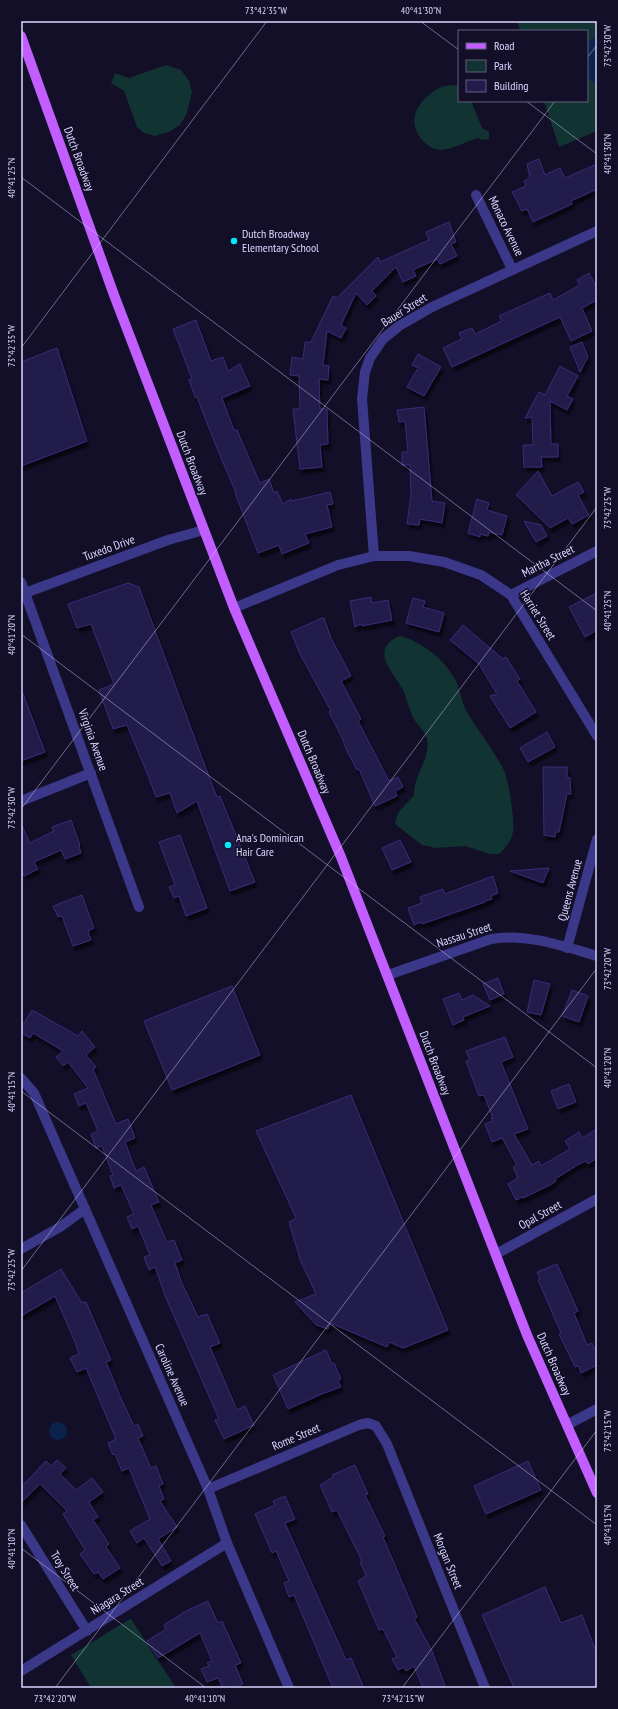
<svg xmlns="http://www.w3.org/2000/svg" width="618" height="1709" viewBox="0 0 618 1709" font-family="'PT Sans Narrow',sans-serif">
<defs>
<filter id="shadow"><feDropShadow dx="2.5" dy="4.5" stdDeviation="1" flood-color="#0009"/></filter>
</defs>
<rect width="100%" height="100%" fill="#130f29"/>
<g fill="#113332">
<polygon points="517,21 597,21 597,131 559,147 544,101 587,101 587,31 520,31"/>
<polygon points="166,65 181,70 189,81 192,92 187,113 180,125 169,132 155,136 144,133 137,127 124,91 111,83 115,73 129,78"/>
<path d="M458 85 459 101H471L482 128 489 132V139L482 140 478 138C468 141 452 149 442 150 426 150 411 131 415 115 418 103 433 89 445 86 449 85 454 85 458 85Z"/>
<path d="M400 636C423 642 449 662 458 686 461 696 463 705 468 714 479 732 496 753 504 771 509 781 515 820 513 831 512 840 506 848 499 854H490L465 846 436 848 422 845 395 824 398 813 414 795C413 776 431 758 427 739 426 732 417 725 414 719 409 710 407 699 403 690 393 672 368 649 400 636Z"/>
<polygon points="130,1619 131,1619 176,1688 91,1688 71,1655"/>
</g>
<g fill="#0a234d">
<polygon points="597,38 597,85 587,77 587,40"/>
<circle cx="58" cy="1431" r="9"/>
</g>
<g fill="#241a4b" stroke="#3a2b78" filter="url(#shadow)">
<polygon points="539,159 545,175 560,168 565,178 597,164 597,189 571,201 572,204 533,222 527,209 522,211 512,192 526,186 524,181 530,178 527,164"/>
<polygon points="449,222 456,242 451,244 457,256 440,264 437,259 413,270 416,276 403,282 396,267 372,291 376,296 367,305 356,293 341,325 346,328 341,338 327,331 323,365 329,366 328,380 319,379 320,409 327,409 328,444 320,445 322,467 300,469 293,409 300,409 299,376 290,375 292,357 303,359 305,342 311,342 333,296 337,298 378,257 380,262 429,240 426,232"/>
<polygon points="589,273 597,288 597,300 582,308 592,331 571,341 560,317 452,367 443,348 462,339 459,333 472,328 475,334 502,321 499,316 550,293 553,300 580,285 577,280"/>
<polygon points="196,320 211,361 223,357 228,371 240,364 250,386 222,398 234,430 237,430 260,483 269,479 274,493 277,491 283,504 291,499 292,501 330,492 333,504 327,505 332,527 305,534 309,543 282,554 279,545 258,553 235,493 236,493 216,446 197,397 195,397 189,380 192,379 173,329"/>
<polygon points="582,342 588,357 580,372 570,347"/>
<polygon points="57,348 87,441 21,466 21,362"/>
<polygon points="418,354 441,367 424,396 407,387 418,368 412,365"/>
<polygon points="560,366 578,376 567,396 573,399 567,410 550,401 551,444 558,444 558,457 541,457 542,467 524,467 523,445 533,445 532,417 525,418 539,392 545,395"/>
<polygon points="424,407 432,501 445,503 442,523 420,519 419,525 407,524 411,494 410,465 402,465 402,452 408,452 405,421 399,422 397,410"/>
<polygon points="538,471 552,496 578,482 584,492 578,495 589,515 572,524 568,518 550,528 516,495"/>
<polygon points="477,499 489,503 487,510 507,516 502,535 489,532 488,536 480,534 480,537 468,533"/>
<polygon points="524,521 541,525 547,536 536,542"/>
<polygon points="128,583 139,587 205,766 217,797 220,796 255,882 230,891 197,801 177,813 170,793 156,797 147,773 127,725 113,729 99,690 114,684 91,624 77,628 68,604"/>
<polygon points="597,593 597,630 585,637 569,607"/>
<polygon points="371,597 372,603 388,600 392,620 362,626 361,624 355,627 350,601"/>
<polygon points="413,598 425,601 423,607 444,613 439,632 406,623"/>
<polygon points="322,618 324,618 331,638 351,676 341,681 361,719 358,721 389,781 398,777 403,787 395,791 397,796 375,806 359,769 357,770 348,753 342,738 329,712 331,711 300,654 291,632"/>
<polygon points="463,625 503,659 506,657 520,679 517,681 536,712 510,728 490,696 497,694 479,664 450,640"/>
<polygon points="22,691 45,752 21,761 21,692"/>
<polygon points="547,732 555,747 528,762 520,748"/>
<polygon points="543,767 567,767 567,777 570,778 571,794 567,794 559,832 556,832 555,837 544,835"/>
<polygon points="71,820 80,845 79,846 81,853 65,859 61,850 34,862 38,869 24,876 21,869 21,823 30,843 54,831 52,827"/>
<polygon points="180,835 207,908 186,916 179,896 174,898 169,887 175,885 159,842"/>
<polygon points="400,840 411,862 392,870 382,848"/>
<polygon points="549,868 543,883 510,871"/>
<polygon points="493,876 498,893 491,896 492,899 485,901 485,902 422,924 421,922 414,925 408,908 422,903 420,897 443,889 445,894"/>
<polygon points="82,895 94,928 88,931 91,940 73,946 62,916 58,917 53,906"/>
<polygon points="498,978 504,994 490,1000 483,984"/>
<polygon points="534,980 550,984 541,1015 527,1012"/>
<polygon points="232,986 260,1055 172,1090 144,1021"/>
<polygon points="572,990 588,996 579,1022 562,1016"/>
<polygon points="459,993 462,1000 473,995 490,1006 463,1017 464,1020 453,1025 443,999"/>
<polygon points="32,1010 78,1036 82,1031 95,1047 86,1055 96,1067 93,1069 116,1124 128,1119 135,1138 125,1142 136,1171 144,1167 159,1202 151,1205 167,1242 174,1240 182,1260 175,1263 181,1281 198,1317 207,1314 220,1343 210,1347 237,1410 245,1406 254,1425 224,1439 215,1420 219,1419 166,1298 155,1267 149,1270 144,1257 150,1255 138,1226 132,1229 127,1217 134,1214 121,1185 114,1188 110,1176 113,1175 102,1146 96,1148 91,1134 98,1131 86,1103 79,1106 74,1094 88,1088 68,1062 63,1066 56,1057 63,1051 33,1033 30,1038 21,1033 21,1028"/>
<polygon points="505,1037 513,1057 501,1062 528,1129 514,1134 532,1165 539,1161 541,1166 570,1149 565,1141 579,1132 582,1138 597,1129 597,1158 588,1164 586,1161 579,1164 555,1179 556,1181 550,1185 523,1198 522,1197 516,1200 508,1184 518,1178 513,1167 517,1165 502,1138 492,1142 485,1124 493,1121 491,1118 493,1118 484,1095 479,1096 466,1061 470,1060 466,1051"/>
<polygon points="569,1084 576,1102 558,1109 551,1091"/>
<polygon points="351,1095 448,1330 403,1348 389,1342 387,1347 330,1323 328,1329 316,1325 295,1302 316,1294 301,1262 289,1222 296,1218 256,1131"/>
<polygon points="557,1264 578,1311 574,1313 587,1345 592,1343 597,1354 597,1365 581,1373 578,1366 575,1367 559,1334 561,1333 538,1280 540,1279 537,1272"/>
<polygon points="61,1269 82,1303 86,1302 111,1360 106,1362 120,1396 134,1426 138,1424 143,1436 138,1438 151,1468 156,1466 163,1484 159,1486 164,1499 160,1501 177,1527 158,1539 171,1561 162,1566 144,1538 137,1543 130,1531 150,1519 129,1468 122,1471 115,1454 113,1455 108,1443 116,1439 86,1368 77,1372 70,1358 79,1354 75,1342 55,1296 21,1316 21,1293"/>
<polygon points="326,1350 332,1364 334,1363 341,1379 338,1380 341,1387 324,1393 288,1409 273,1375"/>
<polygon points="57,1460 66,1468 60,1474 76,1490 92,1478 103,1492 89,1502 98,1517 93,1520 109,1544 106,1547 120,1568 103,1579 98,1572 94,1574 80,1554 85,1550 63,1514 67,1511 40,1484 21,1503 21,1487 46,1461 51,1466"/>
<polygon points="528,1461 541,1490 486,1514 474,1486"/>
<polygon points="355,1465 368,1494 365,1495 385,1536 383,1537 417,1617 414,1618 432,1651 446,1688 423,1688 414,1666 406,1671 404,1667 398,1670 392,1659 397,1657 383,1629 379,1630 358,1581 366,1576 360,1562 362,1561 337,1510 332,1512 320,1485 333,1477 332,1475"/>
<polygon points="285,1496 295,1519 285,1523 346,1660 351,1658 364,1688 333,1688 294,1595 289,1597 284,1583 289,1581 276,1551 272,1553 255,1514 275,1505 273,1501"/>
<polygon points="545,1587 561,1623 582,1615 597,1654 597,1688 514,1688 482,1615"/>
<polygon points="208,1601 218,1623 222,1621 241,1663 235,1665 243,1684 235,1688 223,1688 218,1678 207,1682 201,1669 209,1666 207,1663 212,1661 200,1633 158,1658 147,1641 166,1629 164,1625 186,1611"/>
</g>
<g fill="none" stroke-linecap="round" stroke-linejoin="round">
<g stroke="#3b388a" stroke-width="10">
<polyline points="476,195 512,269"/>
<polyline points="374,556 362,399 365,372 370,358 383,339 399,326 432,307 597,231"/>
<polyline points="21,582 139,907"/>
<polyline points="25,593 168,540 204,530"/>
<polyline points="511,595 597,551"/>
<polyline points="234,608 338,565 374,556 409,556 444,562 481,575 511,595 597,736"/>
<polyline points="21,801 91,773"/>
<polyline points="567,948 597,839"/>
<path d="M388 975 491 939C526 933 563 946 597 956"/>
<polyline points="21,1078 34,1093 208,1489 227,1543 289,1688"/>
<polyline points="21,1249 60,1227 85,1209"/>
<polyline points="496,1254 597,1199"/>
<polyline points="567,1425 597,1409"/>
<polyline points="208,1489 359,1425 368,1423 376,1426 387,1444 485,1688"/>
<polyline points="21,1525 87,1631"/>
<polyline points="21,1671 227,1543"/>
</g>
<polyline stroke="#c25eff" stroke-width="10" points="21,36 114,295 234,608 341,857 527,1335 597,1493"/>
</g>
<path fill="none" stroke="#dbd7ff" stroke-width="1" stroke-opacity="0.45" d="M420 21 459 50M587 58 597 45M526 101 597 154M21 177 597 611M21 348 267 21M21 634 597 1068M21 809 555 101M21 1091 597 1525M21 1271 597 507M21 1548 206 1688M55 1688 597 968M402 1688 597 1430"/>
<g fill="#03e7ff" stroke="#130f29" stroke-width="1.5">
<circle cx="234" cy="241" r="4"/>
<circle cx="228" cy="845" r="4"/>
</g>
<g text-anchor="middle" stroke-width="3" stroke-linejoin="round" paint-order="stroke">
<g font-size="12" fill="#dbd7ff" stroke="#130f29">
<text transform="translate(79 159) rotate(70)" y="4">Dutch Broadway</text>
<text transform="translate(506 226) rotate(64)" y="4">Monaco Avenue</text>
<text transform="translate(404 310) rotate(-32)" y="4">Bauer Street</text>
<text transform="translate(192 463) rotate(69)" y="4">Dutch Broadway</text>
<text transform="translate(109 548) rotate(-20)" y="4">Tuxedo Drive</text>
<text transform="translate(548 561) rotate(-27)" y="4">Martha Street</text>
<text transform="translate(538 615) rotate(58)" y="4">Harriet Street</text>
<text transform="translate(93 740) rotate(70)" y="4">Virginia Avenue</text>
<text transform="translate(314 762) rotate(67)" y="4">Dutch Broadway</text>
<text transform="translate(570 890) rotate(-75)" y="4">Queens Avenue</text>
<text transform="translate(464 935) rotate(-18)" y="4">Nassau Street</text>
<text transform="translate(435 1063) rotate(69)" y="4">Dutch Broadway</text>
<text transform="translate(540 1215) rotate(-29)" y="4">Opal Street</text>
<text transform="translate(554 1364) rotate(66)" y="4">Dutch Broadway</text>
<text transform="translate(172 1375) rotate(66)" y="4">Caroline Avenue</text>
<text transform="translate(296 1437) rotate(-23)" y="4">Rome Street</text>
<text transform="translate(448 1561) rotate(68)" y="4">Morgan Street</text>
<text transform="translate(65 1571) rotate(58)" y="4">Troy Street</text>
<text transform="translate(117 1596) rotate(-32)" y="4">Niagara Street</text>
</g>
<g font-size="12" fill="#dbd7ff" stroke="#130f29" text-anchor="start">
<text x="242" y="238">Dutch Broadway<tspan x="242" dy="14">Elementary School</tspan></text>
<text x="236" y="842">Ana's Dominican<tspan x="236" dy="14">Hair Care</tspan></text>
</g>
</g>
<rect width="618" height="1709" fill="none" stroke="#130f29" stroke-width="44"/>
<rect x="458" y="30" width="130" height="72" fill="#130f29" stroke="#635f7f"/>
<rect x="466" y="43" width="20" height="6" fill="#c25eff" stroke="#635f7f"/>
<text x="494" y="50" font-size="12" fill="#dbd7ff">Road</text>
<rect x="466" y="60" width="20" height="12" fill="#113332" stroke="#635f7f"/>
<text x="494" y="70" font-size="12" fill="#dbd7ff">Park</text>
<rect x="466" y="80" width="20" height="12" fill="#241a4b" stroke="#635f7f"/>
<text x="494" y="90" font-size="12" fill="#dbd7ff">Building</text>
<rect x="22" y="22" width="574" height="1665" fill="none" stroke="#dbd7ff" stroke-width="1.5"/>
<g font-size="10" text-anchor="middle" fill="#dbd7ff">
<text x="266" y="14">73°42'35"W</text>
<text x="421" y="14">40°41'30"N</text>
<text transform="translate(607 46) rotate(-90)" y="4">73°42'30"W</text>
<text transform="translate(607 154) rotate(-90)" y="4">40°41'30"N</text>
<text transform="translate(11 178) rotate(-90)" y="4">40°41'25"N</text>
<text transform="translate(11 346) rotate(-90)" y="4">73°42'35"W</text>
<text transform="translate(607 508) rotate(-90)" y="4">73°42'25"W</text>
<text transform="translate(607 611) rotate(-90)" y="4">40°41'25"N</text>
<text transform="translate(11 635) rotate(-90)" y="4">40°41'20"N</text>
<text transform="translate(11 808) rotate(-90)" y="4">73°42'30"W</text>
<text transform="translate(607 969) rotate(-90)" y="4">73°42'20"W</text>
<text transform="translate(607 1068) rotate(-90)" y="4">40°41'20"N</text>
<text transform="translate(11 1092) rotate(-90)" y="4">40°41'15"N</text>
<text transform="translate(11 1270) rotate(-90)" y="4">73°42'25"W</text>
<text transform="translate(607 1431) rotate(-90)" y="4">73°42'15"W</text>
<text transform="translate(607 1525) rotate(-90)" y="4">40°41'15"N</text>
<text transform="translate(11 1549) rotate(-90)" y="4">40°41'10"N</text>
<text x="55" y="1702">73°42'20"W</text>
<text x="205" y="1702">40°41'10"N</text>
<text x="403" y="1702">73°42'15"W</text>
</g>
</svg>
